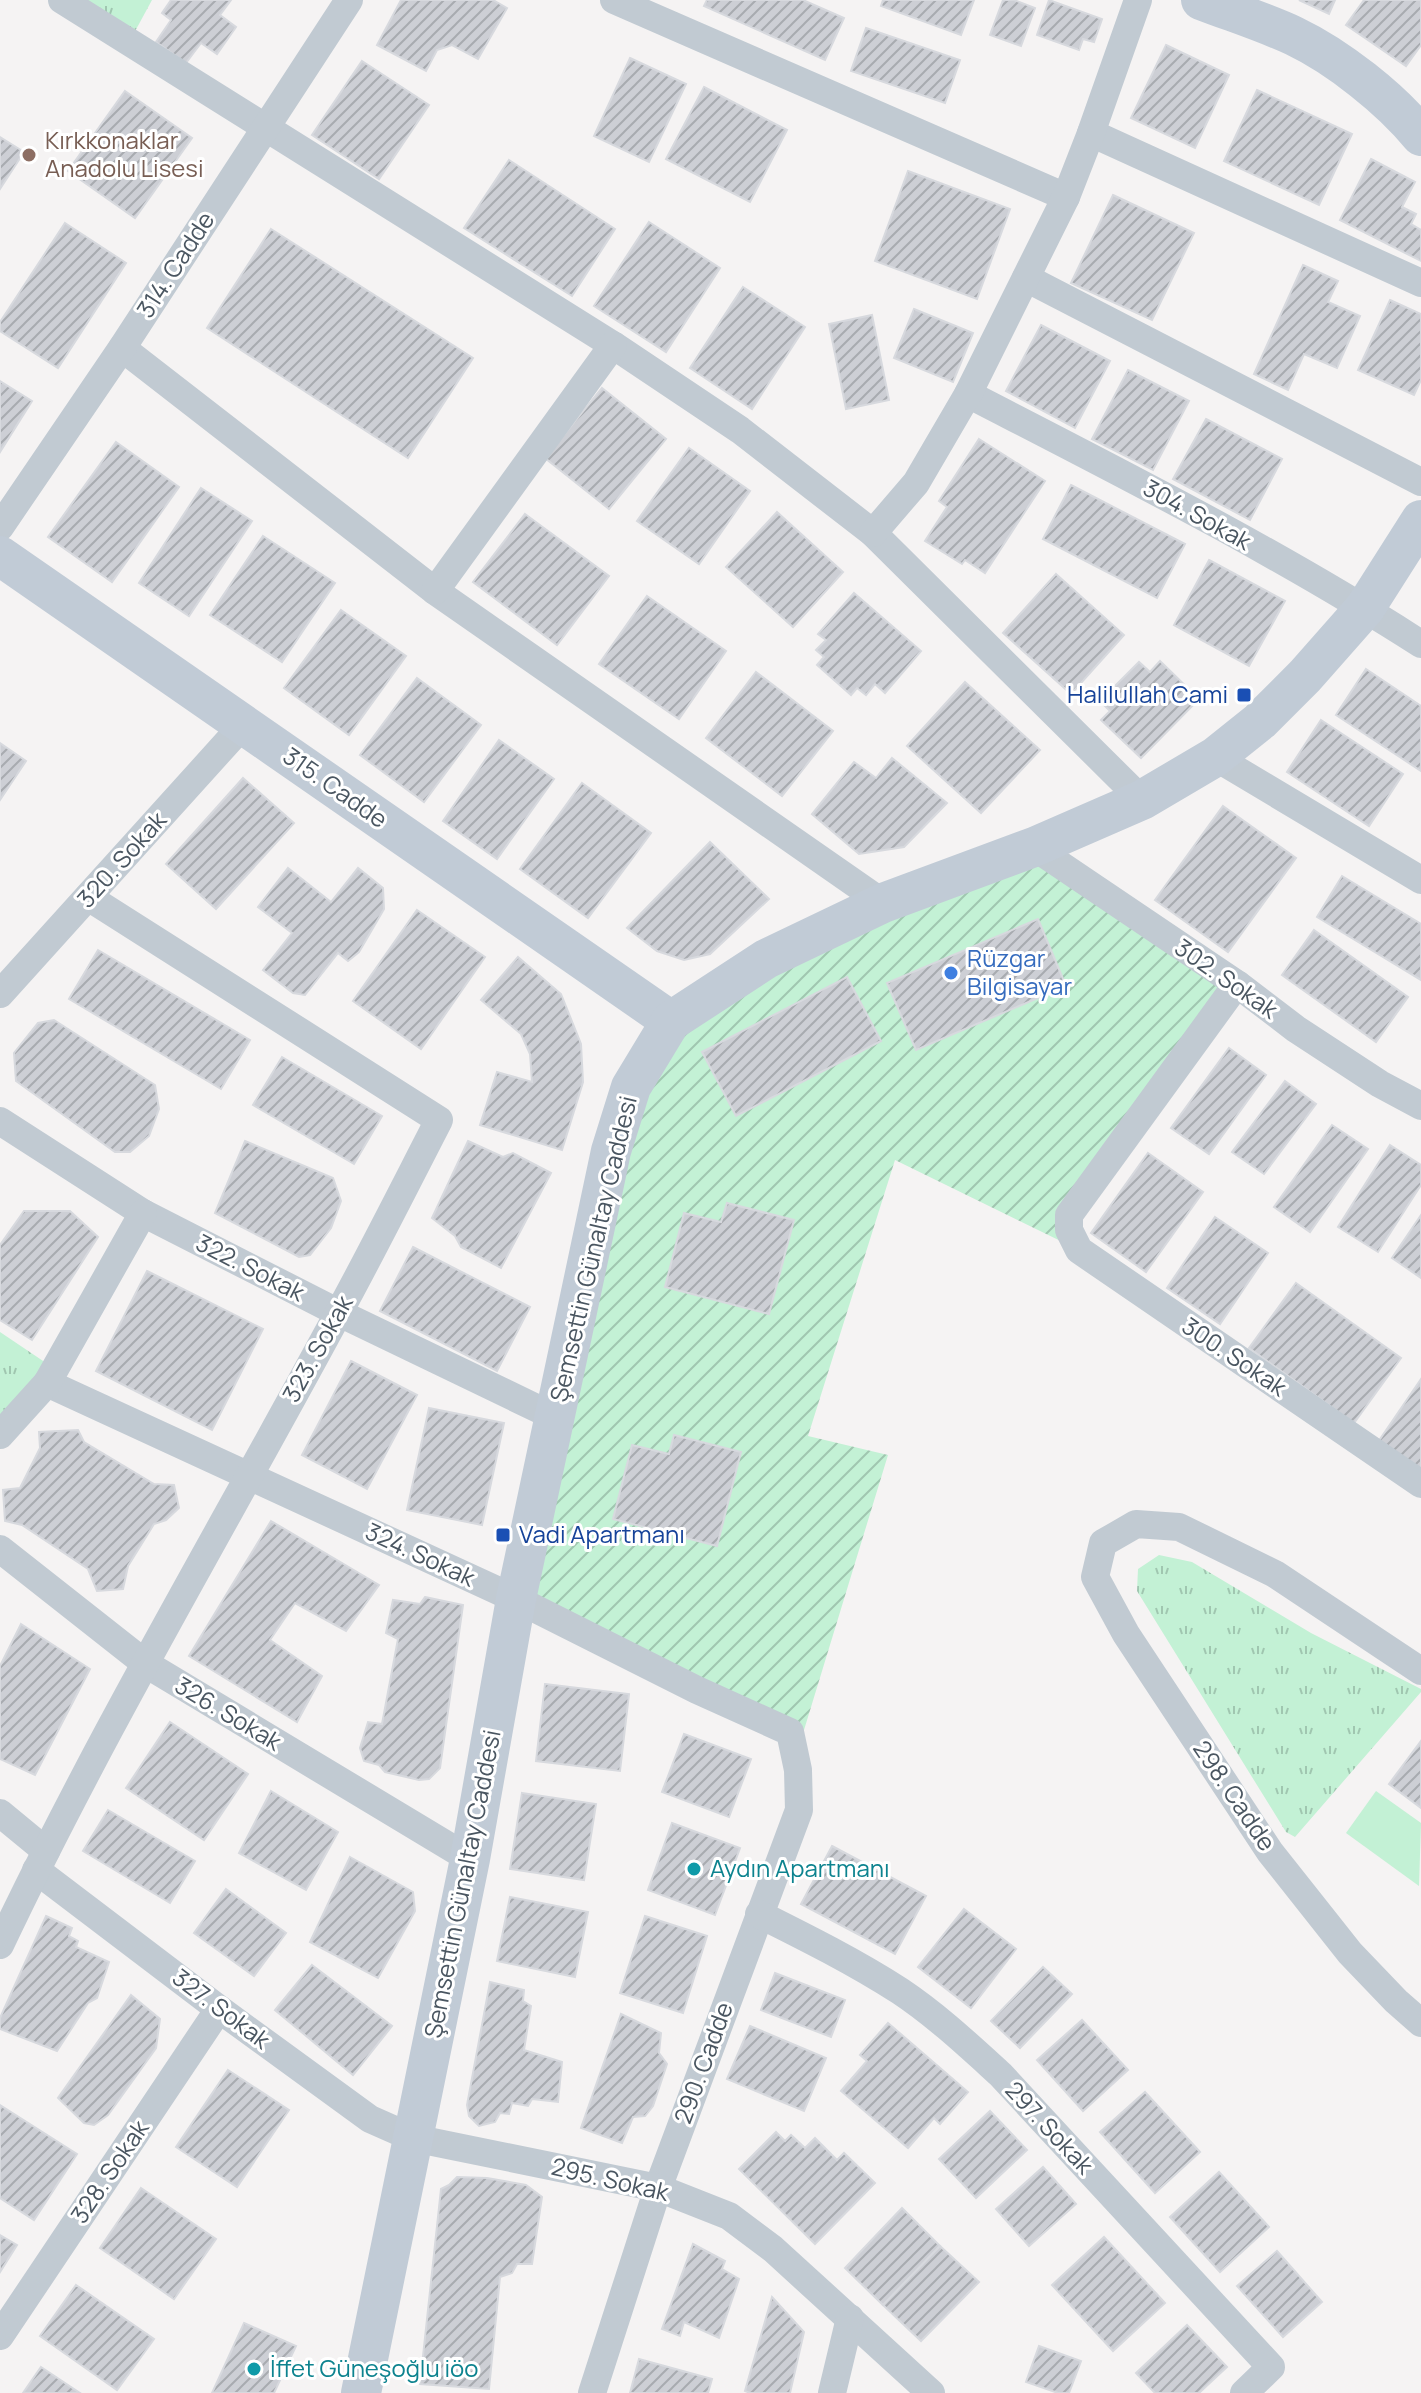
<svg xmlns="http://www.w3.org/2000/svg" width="1421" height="2393" viewBox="0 0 1421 2393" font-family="Manrope,sans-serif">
<defs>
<pattern id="grass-tufts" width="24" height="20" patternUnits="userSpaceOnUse" patternTransform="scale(2)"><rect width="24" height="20" fill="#c3f1d5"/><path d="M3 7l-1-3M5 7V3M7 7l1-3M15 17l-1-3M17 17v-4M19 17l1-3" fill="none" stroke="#a0c6b0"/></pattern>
<pattern id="garden-furrows" width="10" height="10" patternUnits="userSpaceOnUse" patternTransform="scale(2)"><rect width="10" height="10" fill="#c3f1d5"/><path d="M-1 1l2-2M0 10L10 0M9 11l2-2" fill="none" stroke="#a0c6b0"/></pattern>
<pattern id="building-hatch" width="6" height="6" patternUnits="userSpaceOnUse" patternTransform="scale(2)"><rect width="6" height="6" fill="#cdcfd5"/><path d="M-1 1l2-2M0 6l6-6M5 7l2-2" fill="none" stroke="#a8abb0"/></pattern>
</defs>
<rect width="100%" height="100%" fill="#f5f3f3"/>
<g fill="url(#grass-tufts)">
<polygon points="79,0 152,0 133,35"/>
<polygon points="0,1332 55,1369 0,1435"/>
<polygon points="1159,1555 1192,1562 1311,1633 1421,1689 1421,1692 1295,1837 1286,1832 1137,1591 1138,1569"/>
</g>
<polygon fill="#c3f1d5" points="1376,1791 1421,1823 1419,1886 1346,1833"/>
<polygon fill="url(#garden-furrows)" points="1034,847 1237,984 1069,1215 1079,1250 895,1160 808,1436 888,1455 804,1730 790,1732 516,1599 611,1151 671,1021"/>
<g fill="url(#building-hatch)" stroke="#d7d9de" stroke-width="2">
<polygon points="171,0 231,0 220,15 236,27 217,54 201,43 186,63 156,42 171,20 162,13"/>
<polygon points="401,0 493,0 507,8 478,59 452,45 437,50 426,71 377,45"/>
<polygon points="707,0 803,0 844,18 825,60 704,6"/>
<polygon points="883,0 974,0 961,35 881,6"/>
<polygon points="1003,0 1014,0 1035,8 1021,46 990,35"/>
<polygon points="1049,0 1102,19 1094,42 1083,39 1079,50 1037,35"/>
<polygon points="1299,0 1335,0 1329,14"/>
<polygon points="1364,0 1421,0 1421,45 1406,66 1346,25"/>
<polygon points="866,28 960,60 945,103 851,71"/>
<polygon points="1166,45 1229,75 1195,148 1131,118"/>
<polygon points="630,58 686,84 649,162 594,136"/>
<polygon points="362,61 429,105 379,179 312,135"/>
<polygon points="704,87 787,130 750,202 666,159"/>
<polygon points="1257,90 1352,134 1319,205 1224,161"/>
<polygon points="125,91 192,138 135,218 68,171"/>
<polygon points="0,137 24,152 0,189"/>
<polygon points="1371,159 1415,182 1402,207 1416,214 1411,224 1421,230 1421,261 1340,220"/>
<polygon points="509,160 615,229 572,296 464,228"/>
<polygon points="908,171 1010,209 977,299 875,261"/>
<polygon points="1113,195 1194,233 1152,320 1071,283"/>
<polygon points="649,222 720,268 666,352 594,306"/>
<polygon points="65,223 126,263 58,368 0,331 0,322"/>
<polygon points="271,229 473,358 408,458 207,328"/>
<polygon points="1303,265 1338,281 1328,302 1360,316 1337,368 1304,354 1288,390 1254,374"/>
<polygon points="743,287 805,327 752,409 690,368"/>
<polygon points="1390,300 1421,314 1421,380 1414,395 1358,370"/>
<polygon points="914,309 973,333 953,382 894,358"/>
<polygon points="872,315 889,400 846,409 829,324"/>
<polygon points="1041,325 1110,361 1075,428 1006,391"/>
<polygon points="1128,370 1189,401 1153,470 1092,439"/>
<polygon points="0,381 32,401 0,452"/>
<polygon points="602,388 666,439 609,509 545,458"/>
<polygon points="1206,419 1282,459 1250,520 1173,479"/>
<polygon points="979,439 1045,481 985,573 965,560 962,564 925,541 947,507 939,501"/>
<polygon points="116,442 179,487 112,582 48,537"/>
<polygon points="689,448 750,491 699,564 637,521"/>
<polygon points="1071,485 1185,544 1157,598 1043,539"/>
<polygon points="201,488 252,521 189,616 139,583"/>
<polygon points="777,512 843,572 793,627 726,567"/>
<polygon points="525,514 609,576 557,645 473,582"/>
<polygon points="263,536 335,583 282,662 210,615"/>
<polygon points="1209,560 1285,601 1249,666 1174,625"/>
<polygon points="1056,574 1124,635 1071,694 1003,633"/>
<polygon points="854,593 921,651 885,693 875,684 866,695 857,688 851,695 817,665 824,657 816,650 826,640 818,634"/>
<polygon points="647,596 726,651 679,719 599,664"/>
<polygon points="341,610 406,656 349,735 284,688"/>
<polygon points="1160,661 1199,699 1141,758 1101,720 1110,711 1100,701 1139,662 1150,672"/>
<polygon points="1366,669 1421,706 1421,771 1336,715"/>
<polygon points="756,672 833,731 782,796 706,738"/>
<polygon points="417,678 481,725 424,802 360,755"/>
<polygon points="965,682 1040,750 981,813 907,746"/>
<polygon points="1321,720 1403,774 1369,826 1287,772"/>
<polygon points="499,740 554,779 497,859 443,821"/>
<polygon points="0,743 26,761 0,800"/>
<polygon points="892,758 947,803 904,847 859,854 812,814 854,762 876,778"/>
<polygon points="243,778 294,823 216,909 166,864"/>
<polygon points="582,783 651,833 588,918 520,869"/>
<polygon points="1223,806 1296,858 1228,952 1155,900"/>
<polygon points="710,842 769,899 710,954 684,960 657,951 627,928"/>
<polygon points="288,868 331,902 358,868 383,888 384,909 359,952 348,961 338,953 305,995 293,993 263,970 292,933 258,907"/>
<polygon points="1342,876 1421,924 1421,980 1317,917"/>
<polygon points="417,910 485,957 421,1049 353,1001"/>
<polygon points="1038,919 1066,986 916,1050 887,983"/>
<polygon points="1314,930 1408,997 1376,1042 1282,975"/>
<polygon points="98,950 250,1040 221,1089 69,999"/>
<polygon points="518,957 561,994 581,1044 583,1082 562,1150 480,1125 497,1072 532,1082 530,1054 521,1034 481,1000"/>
<polygon points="847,977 881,1041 736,1116 702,1052"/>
<polygon points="54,1020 155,1085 159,1109 149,1136 130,1152 115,1152 16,1081 14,1053 38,1023"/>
<polygon points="1229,1048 1266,1075 1209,1154 1171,1128"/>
<polygon points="282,1057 382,1116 354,1164 253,1105"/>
<polygon points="1285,1081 1316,1104 1264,1174 1232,1152"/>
<polygon points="1332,1125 1368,1149 1310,1232 1274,1207"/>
<polygon points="245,1141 333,1178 341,1201 331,1228 310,1255 299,1257 215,1213"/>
<polygon points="468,1141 503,1157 513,1153 551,1173 501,1268 461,1247 455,1236 432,1218"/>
<polygon points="1390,1145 1421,1165 1421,1185 1378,1252 1338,1227"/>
<polygon points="1148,1153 1203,1192 1146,1272 1091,1233"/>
<polygon points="727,1203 794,1220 769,1314 665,1287 684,1213 721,1222"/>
<polygon points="24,1211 70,1211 98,1237 32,1340 0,1320 0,1245"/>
<polygon points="1421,1215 1421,1278 1392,1258"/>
<polygon points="1215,1217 1268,1253 1220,1324 1167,1288"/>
<polygon points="413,1247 530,1307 497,1371 380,1311"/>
<polygon points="147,1271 263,1329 212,1430 96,1371"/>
<polygon points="1296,1283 1401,1358 1354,1423 1249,1348"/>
<polygon points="351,1361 417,1395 367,1489 302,1455"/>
<polygon points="1421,1379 1421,1475 1376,1445"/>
<polygon points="429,1408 504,1423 482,1525 407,1510"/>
<polygon points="78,1430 84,1442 154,1484 174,1485 179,1508 166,1520 154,1524 128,1566 123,1589 97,1591 88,1569 22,1525 5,1521 3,1490 20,1488 40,1448 39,1432"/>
<polygon points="674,1435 741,1452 717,1546 613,1519 632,1445 669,1454"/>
<polygon points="271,1521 379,1585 346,1631 295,1603 270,1640 322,1676 297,1722 189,1656"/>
<polygon points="425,1597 463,1605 440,1768 429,1779 419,1780 385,1772 379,1765 364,1761 360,1748 368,1722 382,1724 398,1639 386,1633 393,1600 420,1604"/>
<polygon points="21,1624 90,1669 35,1775 0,1759 0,1666"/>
<polygon points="545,1684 629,1694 620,1771 536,1761"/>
<polygon points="170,1722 248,1774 204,1840 126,1788"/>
<polygon points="684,1734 751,1759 729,1817 662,1792"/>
<polygon points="1421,1741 1421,1808 1389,1784"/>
<polygon points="271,1791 338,1832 306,1890 239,1853"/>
<polygon points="522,1793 596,1804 584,1880 510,1869"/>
<polygon points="108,1810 195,1861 170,1903 83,1851"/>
<polygon points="672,1823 740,1848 715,1915 648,1890"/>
<polygon points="832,1846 926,1896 895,1954 801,1904"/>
<polygon points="350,1857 413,1892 415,1911 378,1978 310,1942"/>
<polygon points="226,1889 286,1933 254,1976 194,1933"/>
<polygon points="510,1897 588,1912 575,1977 497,1961"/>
<polygon points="964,1909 1016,1949 971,2008 918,1967"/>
<polygon points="46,1916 72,1928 69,1936 78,1941 76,1947 109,1962 97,1998 88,2003 57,2051 0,2029 0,2018"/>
<polygon points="645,1916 707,1936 683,2013 620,1993"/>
<polygon points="312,1965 392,2026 353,2075 275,2010"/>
<polygon points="1043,1967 1072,1994 1020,2048 991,2021"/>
<polygon points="775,1973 845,2000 831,2037 761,2010"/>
<polygon points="490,1982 524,1990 523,2001 531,2006 524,2050 562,2062 558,2102 532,2099 528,2106 512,2103 509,2114 500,2113 495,2122 479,2126 469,2116 467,2105"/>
<polygon points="131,1995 160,2019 156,2048 108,2115 94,2125 84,2123 58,2098"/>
<polygon points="621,2014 661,2033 659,2053 667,2064 653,2106 645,2116 633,2117 622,2143 581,2128"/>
<polygon points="1082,2020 1128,2070 1083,2111 1037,2060"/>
<polygon points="888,2023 968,2092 940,2124 934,2118 908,2148 841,2091 867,2061 860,2055"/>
<polygon points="750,2026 826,2058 804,2111 727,2079"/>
<polygon points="228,2070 289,2110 237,2187 176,2147"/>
<polygon points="1145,2092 1200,2152 1155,2193 1100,2132"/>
<polygon points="0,2105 77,2154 34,2220 0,2198"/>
<polygon points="990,2111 1027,2150 976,2198 939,2159"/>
<polygon points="776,2132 785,2141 791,2135 805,2148 815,2138 837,2160 844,2153 875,2183 815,2244 739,2169"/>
<polygon points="1043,2167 1076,2204 1029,2246 996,2209"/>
<polygon points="1219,2172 1269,2227 1220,2272 1170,2217"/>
<polygon points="457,2177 487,2178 526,2185 542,2197 532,2264 517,2264 512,2273 500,2277 489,2389 420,2384 441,2189 449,2185"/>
<polygon points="141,2188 216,2239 174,2299 100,2248"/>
<polygon points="902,2208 940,2246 883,2305 845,2268"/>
<polygon points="0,2235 17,2245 0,2272"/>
<polygon points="1104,2237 1165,2303 1113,2351 1052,2285"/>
<polygon points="693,2244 725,2261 722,2269 739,2279 719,2338 684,2322 680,2336 662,2329"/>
<polygon points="940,2246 979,2282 921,2341 883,2305"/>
<polygon points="1277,2251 1322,2302 1283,2337 1237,2286"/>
<polygon points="76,2285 154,2339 117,2390 40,2336"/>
<polygon points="772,2297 804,2332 790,2393 750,2393 745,2391"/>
<polygon points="244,2323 296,2346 274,2393 212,2393"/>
<polygon points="1187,2325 1227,2367 1199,2393 1155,2393 1136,2373"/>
<polygon points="1039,2346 1081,2361 1069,2393 1058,2393 1026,2382"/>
<polygon points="639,2359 712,2379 708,2393 630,2393"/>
<polygon points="41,2367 80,2393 23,2393"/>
</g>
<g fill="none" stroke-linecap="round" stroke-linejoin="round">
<g stroke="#c1cad2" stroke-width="28">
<polyline points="62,0 613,345 740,430 873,533 1142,800"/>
<polyline points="614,0 1066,197"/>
<polyline points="1091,133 1421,283"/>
<polyline points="1026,278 1421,482"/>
<polyline points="122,348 435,591 883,903"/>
<path d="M968 394C1121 473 1276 551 1421 644"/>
<polyline points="0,527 122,348 349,0"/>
<polyline points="873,533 916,483 968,394 1066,197 1091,133 1138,0"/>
<polyline points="435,591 613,345"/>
<polyline points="1215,757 1421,880"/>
<polyline points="1034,847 1237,984 1296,1029 1380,1084 1421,1106"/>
<polyline points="1237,984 1069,1215 1069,1230 1079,1250 1421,1484"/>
<polyline points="0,994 243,725"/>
<polyline points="0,1121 143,1213 339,1313 555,1417"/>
<polyline points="47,1383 516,1599 697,1690 790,1732 798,1770 799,1810 658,2188 592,2393"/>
<polyline points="0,1435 47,1383 143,1213"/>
<polyline points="0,1549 146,1664 470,1859"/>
<polyline points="1421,1671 1275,1574 1179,1527 1136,1524 1103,1543 1095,1577 1126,1634 1270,1852 1350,1953 1396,2001 1421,2023"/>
<polyline points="0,1813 46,1851"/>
<polyline points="36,1870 219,2009 370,2119 413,2138 658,2188 729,2216 773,2249 931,2393"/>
<path d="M759 1914C807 1938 855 1962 900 1991 936 2015 968 2045 1000 2074L1271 2367 1244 2393"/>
<path d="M0 1945C102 1730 225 1524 338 1314 373 1250 406 1184 439 1120L88 897"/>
<polyline points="0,2336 219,2009"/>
<polyline points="832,2393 850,2318"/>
</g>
<g stroke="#c1cbd6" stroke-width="40">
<path d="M1201 0C1232 12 1264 22 1294 36 1338 57 1391 99 1421 136"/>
<polyline points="0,556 671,1021"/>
<polyline points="361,2393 470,1859 516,1599 611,1151 631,1087 671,1021 766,959 883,903 1034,847 1142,800 1215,757 1260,721 1305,676 1365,608 1421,520"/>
</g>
</g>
<circle fill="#8d6e63" stroke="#fff" stroke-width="3" cx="29" cy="155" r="8"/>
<g fill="#1a4fb4" stroke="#fff" stroke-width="3">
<rect x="1236" y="687" width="16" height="16" rx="4"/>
<rect x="495" y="1527" width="16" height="16" rx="4"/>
</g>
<circle fill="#3f7fe0" stroke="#fff" stroke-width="3" cx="951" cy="973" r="8"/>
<g fill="#0f9aa8" stroke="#fff" stroke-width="3">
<circle cx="694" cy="1869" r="8"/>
<circle cx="254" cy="2369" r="8"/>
</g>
<g text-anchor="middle" stroke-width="6" stroke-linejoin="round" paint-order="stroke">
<g font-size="24" fill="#785e54" stroke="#fff" text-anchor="start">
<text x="45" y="149">Kırkkonaklar<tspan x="45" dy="28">Anadolu Lisesi</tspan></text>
</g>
<g font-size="24" fill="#4a5661" stroke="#fff">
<text transform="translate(176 265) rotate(-57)" y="8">314. Cadde</text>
<text transform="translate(1197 515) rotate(29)" y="8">304. Sokak</text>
<text transform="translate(335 788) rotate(35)" y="8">315. Cadde</text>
<text transform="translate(122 860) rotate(-48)" y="8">320. Sokak</text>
<text transform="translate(1226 979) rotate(35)" y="8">302. Sokak</text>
<text transform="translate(594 1249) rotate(-77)" y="8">Şemsettin Günaltay Caddesi</text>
<text transform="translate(250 1268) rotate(27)" y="8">322. Sokak</text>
<text transform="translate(318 1349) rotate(-61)" y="8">323. Sokak</text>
<text transform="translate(1234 1357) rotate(34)" y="8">300. Sokak</text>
<text transform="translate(420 1555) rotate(25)" y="8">324. Sokak</text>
<text transform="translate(228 1714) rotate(31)" y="8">326. Sokak</text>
<text transform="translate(1234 1796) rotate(56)" y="8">298. Cadde</text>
<text transform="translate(463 1884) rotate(-79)" y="8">Şemsettin Günaltay Caddesi</text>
<text transform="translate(221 2009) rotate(37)" y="8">327. Sokak</text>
<text transform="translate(704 2063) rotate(-70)" y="8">290. Cadde</text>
<text transform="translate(1049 2128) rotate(47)" y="8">297. Sokak</text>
<text transform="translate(110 2172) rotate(-56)" y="8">328. Sokak</text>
<text transform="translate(610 2180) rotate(13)" y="8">295. Sokak</text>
</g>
<g font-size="24" fill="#164399" stroke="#fff" text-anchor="end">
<text x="1228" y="703">Halilullah Cami</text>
<text x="519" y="1543" text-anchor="start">Vadi Apartmanı</text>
</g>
<g font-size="24" fill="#366cbe" stroke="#fff" text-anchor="start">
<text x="967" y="967">Rüzgar<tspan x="967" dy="28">Bilgisayar</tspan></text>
</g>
<g font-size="24" fill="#0d838f" stroke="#fff" text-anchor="start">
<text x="710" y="1877">Aydın Apartmanı</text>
<text x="270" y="2377">İffet Güneşoğlu iöo</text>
</g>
</g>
</svg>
